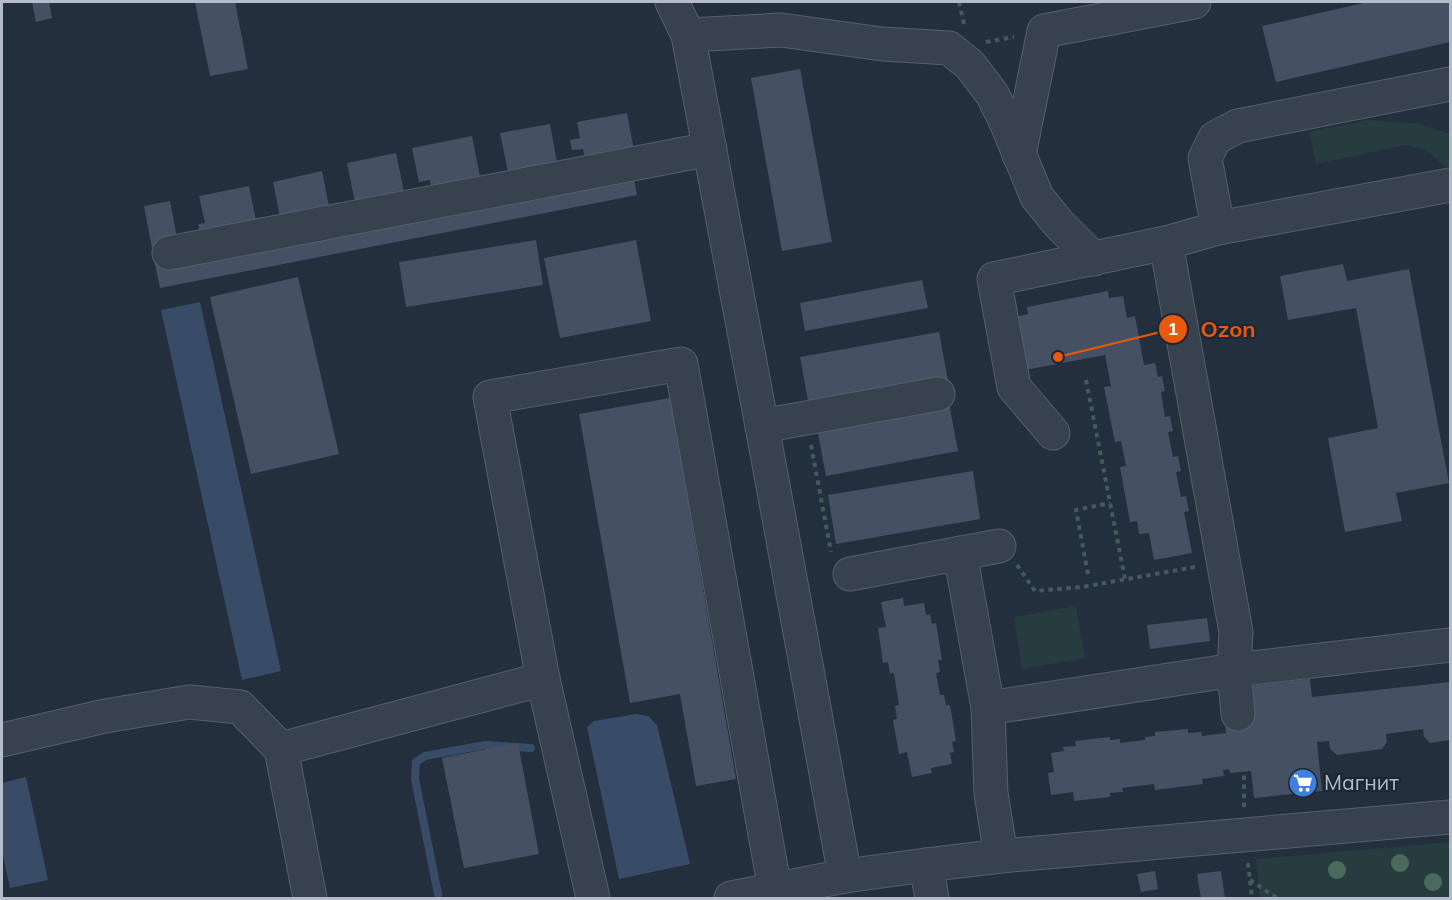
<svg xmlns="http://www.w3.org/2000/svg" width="1452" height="900" viewBox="0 0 1452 900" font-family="Mulish,sans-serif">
<rect width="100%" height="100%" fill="#242f3e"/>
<g fill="#263c3f">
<polygon points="1368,120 1420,124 1450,134 1450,169 1449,170 1425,149 1405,145 1316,164 1309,132"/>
<polygon points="1076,606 1085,658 1022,669 1014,617"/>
<polygon points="1450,842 1450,898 1260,898 1256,859"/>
</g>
<g fill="#394c67">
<polygon points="200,302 281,671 242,680 161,310"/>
<polygon points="637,714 648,716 657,725 690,864 619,879 587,727 594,721"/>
<polygon points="26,777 48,880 10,888 2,851 2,783"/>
</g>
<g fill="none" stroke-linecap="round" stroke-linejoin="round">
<polyline stroke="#394c67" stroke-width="8" points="438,894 415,779 416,762 425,756 485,745 531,748"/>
</g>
<g fill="#455162">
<polygon points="32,2 49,2 52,18 36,22"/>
<polygon points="195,2 235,2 248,69 210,76"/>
<polygon points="1368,2 1450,2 1450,42 1276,82 1262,26"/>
<polygon points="800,69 832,242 782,251 751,78"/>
<polygon points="627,113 635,156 586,165 583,149 572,150 570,140 580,138 577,122"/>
<polygon points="550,124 558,168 509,177 500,133"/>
<polygon points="472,136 481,182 432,191 430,180 419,182 412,148"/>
<polygon points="396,153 405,197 356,207 347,163"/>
<polygon points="322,171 330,212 281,222 273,182"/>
<polygon points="633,174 637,195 160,288 155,264"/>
<polygon points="249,186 257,225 201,237 198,224 205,223 199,196"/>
<polygon points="170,201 178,243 152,248 144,206"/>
<polygon points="536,240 543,285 406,307 399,262"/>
<polygon points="636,240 651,321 560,338 544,258"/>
<polygon points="1343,264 1347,281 1409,269 1449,483 1396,493 1402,521 1345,532 1328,438 1378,428 1356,308 1288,320 1280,276"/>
<polygon points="298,277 339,454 251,474 210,297"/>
<polygon points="922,280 928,308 805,331 800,303"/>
<polygon points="1108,291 1109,298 1123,296 1127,318 1135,316 1144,365 1155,363 1158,377 1162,376 1165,391 1161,392 1165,417 1170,416 1173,431 1168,432 1173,457 1178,456 1181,471 1176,472 1181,497 1186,496 1189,511 1184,512 1192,553 1154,560 1149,533 1139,534 1137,521 1130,522 1120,467 1126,466 1121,441 1115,442 1104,387 1111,386 1105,355 1025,370 1015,317 1028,314 1027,307"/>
<polygon points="939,332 948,381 809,406 800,357"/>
<polygon points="670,398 736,779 696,786 680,694 630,703 579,414"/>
<polygon points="949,403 958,451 826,476 817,428"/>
<polygon points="973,471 980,519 836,544 828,495"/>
<polygon points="903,598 904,606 924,603 926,615 930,614 932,624 936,623 942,660 938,660 940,672 936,673 940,695 944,695 946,705 950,705 956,741 952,742 954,752 950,753 952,764 931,768 932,773 912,777 907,752 899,754 893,720 897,719 895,706 899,705 894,673 890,673 888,662 883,663 878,628 886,627 881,602"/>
<polygon points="1207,618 1210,641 1150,649 1147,625"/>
<polygon points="1310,679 1312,697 1450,682 1450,740 1430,743 1424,737 1423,729 1386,734 1387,742 1382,749 1337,755 1330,749 1329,741 1317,742 1322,791 1254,798 1251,771 1230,773 1229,769 1223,770 1224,776 1202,779 1203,784 1155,790 1154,784 1122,788 1123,792 1110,793 1110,797 1074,801 1073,792 1051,795 1048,773 1054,772 1051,753 1064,751 1063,747 1076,746 1075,741 1110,737 1110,740 1120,739 1120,743 1145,740 1145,737 1155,736 1155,732 1188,729 1188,733 1201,732 1202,736 1226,733 1224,715 1249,686"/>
<polygon points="518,743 539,854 464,868 442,758"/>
<polygon points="1155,871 1158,889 1141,892 1137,874"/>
<polygon points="1221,871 1225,898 1201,898 1197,874"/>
</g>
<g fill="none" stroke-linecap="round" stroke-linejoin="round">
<g stroke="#565f6c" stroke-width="35">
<g id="minor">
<polyline points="672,2 688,35 762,426 845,876"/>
<polyline points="688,35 781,30 882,44 949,48 970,65 992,94 1006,122 1037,197 1059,224 1094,259"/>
<polyline points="1019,155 1044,31 1194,2"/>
<polyline points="1218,228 1205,158 1215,138 1238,126 1450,84"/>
<polyline points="1166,243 1236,632 1234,670 1238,714"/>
<polyline points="169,253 710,149"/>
<polyline points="762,426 938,394"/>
<polyline points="1053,433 1014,387 994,279 1166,243 1218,228 1450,185"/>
<polyline points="960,553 988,708"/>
<polyline points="850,574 999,546"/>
<polyline points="2,740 105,716 189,702 240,707 281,749"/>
<polyline points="1001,856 991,793 988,708 1234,670 1450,645"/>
<polyline points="926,865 932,898"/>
<polyline points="310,898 281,749 543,679"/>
<polyline points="593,898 543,679 490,397 681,364 775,890"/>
<polyline points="731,898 845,876 926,865 1001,856 1450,817"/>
</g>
</g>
<g stroke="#44595c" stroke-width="4" stroke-dasharray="4.5 4.5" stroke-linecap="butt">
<polyline points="959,2 964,24"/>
<polyline points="986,42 1014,37"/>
<polyline points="1086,380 1125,579"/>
<polyline points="811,445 831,552"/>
<polyline points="1017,565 1035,591 1082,587 1195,567"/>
<polyline points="1088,574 1076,510 1110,503"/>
<polyline points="1244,807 1244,771"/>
<polyline points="1248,863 1252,898"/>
<polyline points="1250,880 1277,898"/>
</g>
<use href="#minor" stroke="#38414e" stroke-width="33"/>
</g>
<g fill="#4b6a5d">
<circle cx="1400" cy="863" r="9"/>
<circle cx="1337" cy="870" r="9"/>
<circle cx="1433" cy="882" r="9"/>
</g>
<defs>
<g id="supermarket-disc" transform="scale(1.5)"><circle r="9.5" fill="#3f7fe0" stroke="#1d2633"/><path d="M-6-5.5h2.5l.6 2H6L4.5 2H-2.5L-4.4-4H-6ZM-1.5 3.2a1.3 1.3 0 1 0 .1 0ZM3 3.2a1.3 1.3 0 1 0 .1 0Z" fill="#fff"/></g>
</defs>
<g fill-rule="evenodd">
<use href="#supermarket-disc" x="1303" y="783"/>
</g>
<g text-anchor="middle" stroke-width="4.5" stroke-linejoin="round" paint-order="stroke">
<g font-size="21" fill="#b4bcc9" stroke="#1d2633" text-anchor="start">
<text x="1324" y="790">Магнит</text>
</g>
</g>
<path fill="none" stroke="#e8590c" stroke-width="2" d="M1058 357L1173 329"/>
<g fill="#e8590c" stroke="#1d2633" stroke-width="2">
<circle cx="1058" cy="357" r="6"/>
<circle cx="1173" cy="329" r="15"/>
</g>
<g font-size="18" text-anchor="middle" font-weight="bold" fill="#fff">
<text x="1173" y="335">1</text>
</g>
<g font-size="22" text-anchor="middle" font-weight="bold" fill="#e8590c" stroke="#1d2633" stroke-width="4.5" stroke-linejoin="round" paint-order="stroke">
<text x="1228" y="337">Ozon</text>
</g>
<rect width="1452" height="900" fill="none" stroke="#b4bcc9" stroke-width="6"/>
</svg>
